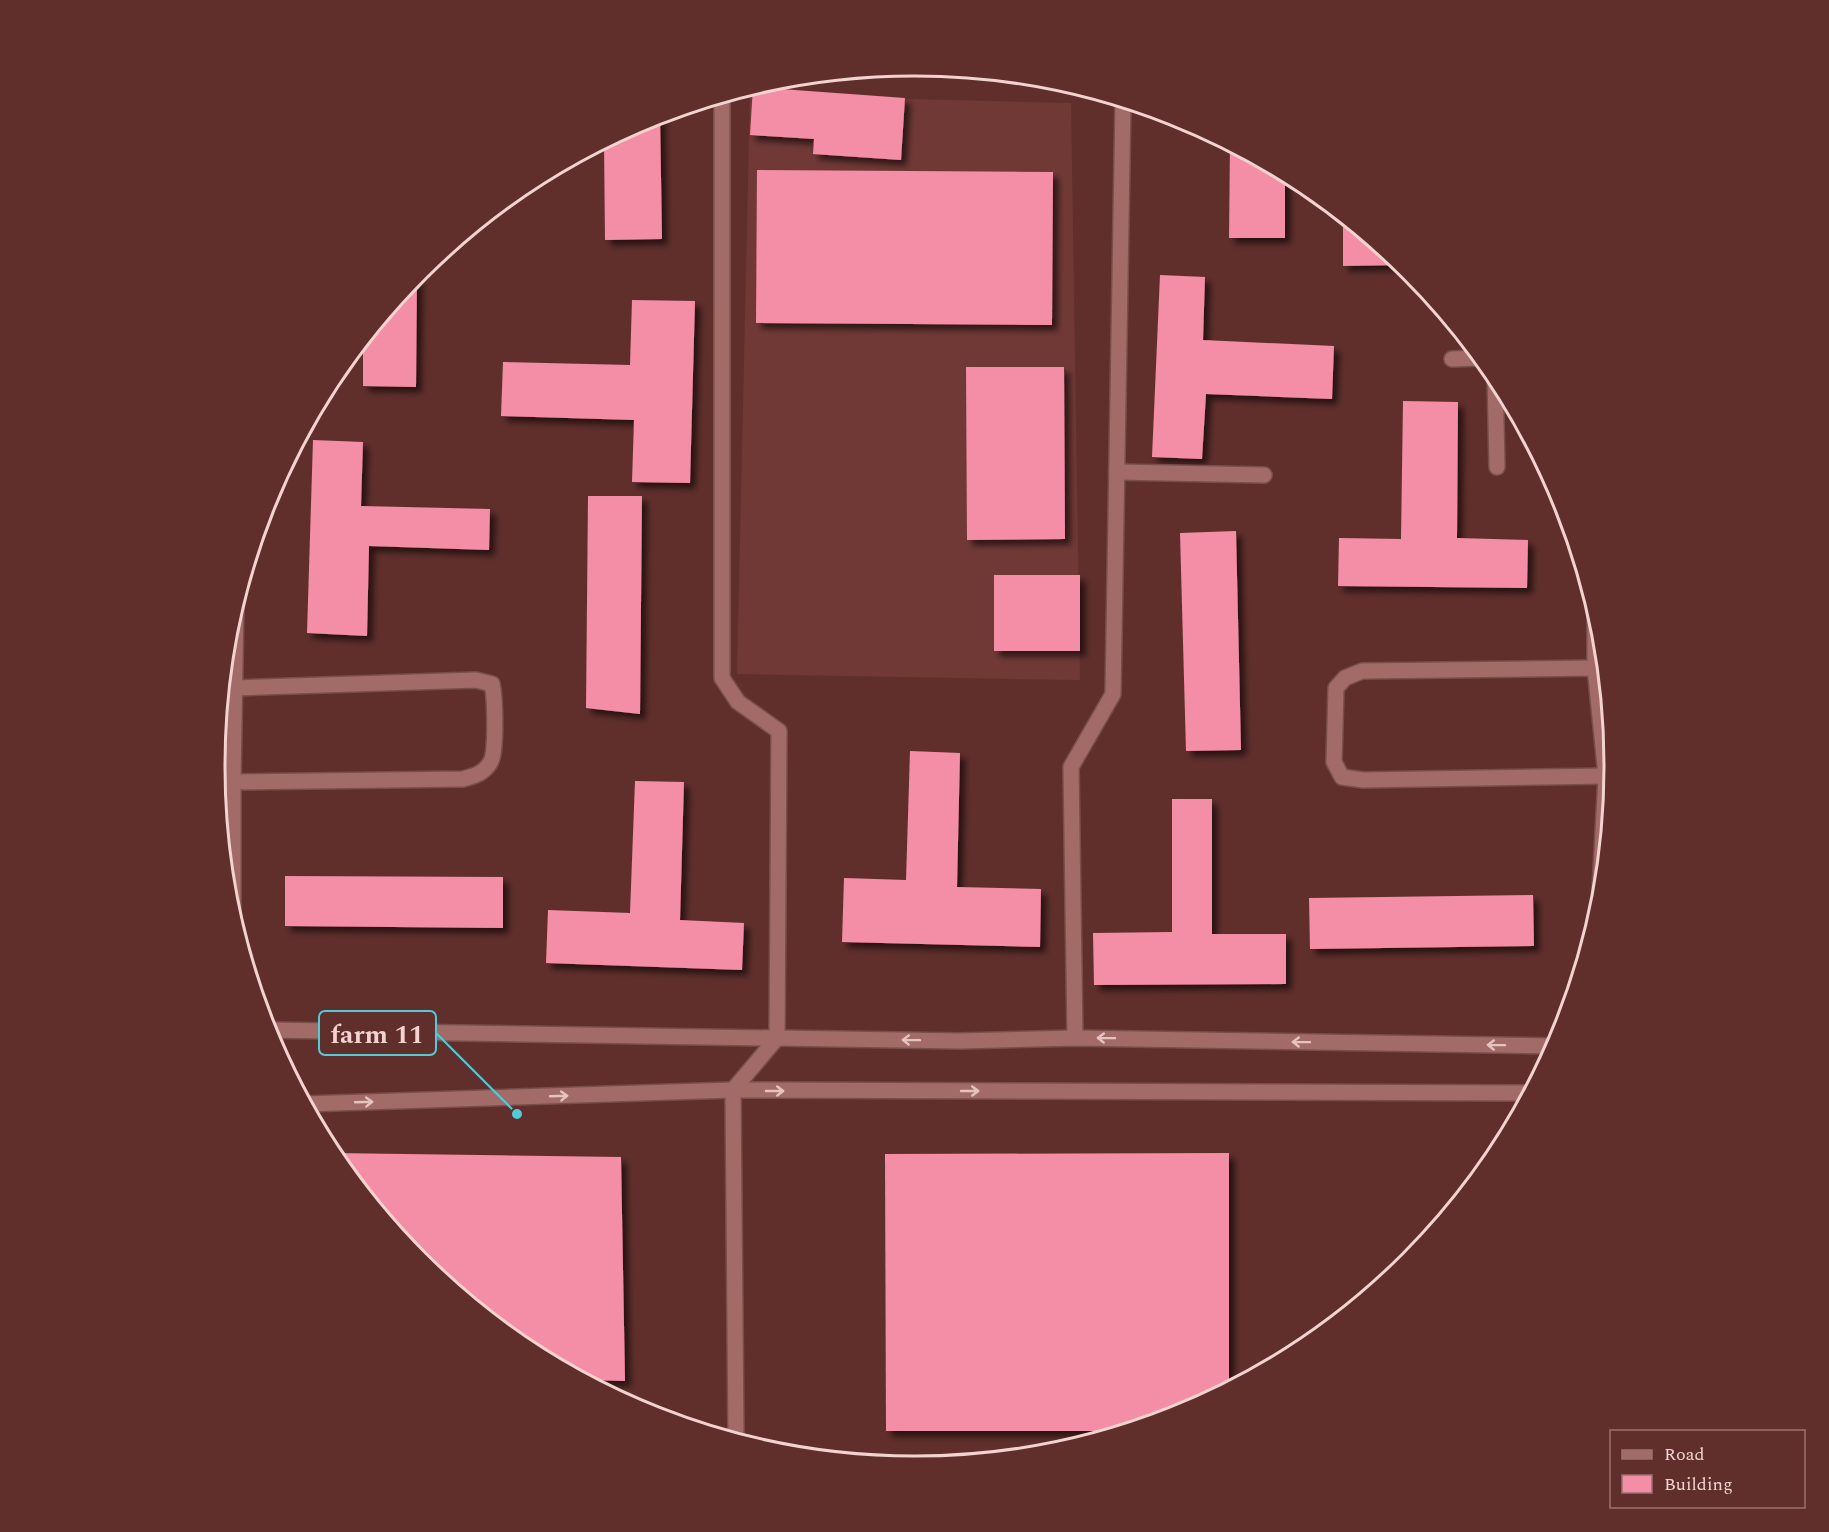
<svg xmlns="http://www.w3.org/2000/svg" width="1829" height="1532" viewBox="0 0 1829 1532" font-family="Spectral,serif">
<defs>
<filter id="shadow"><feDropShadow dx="5.5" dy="5.5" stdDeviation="3" flood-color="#0009"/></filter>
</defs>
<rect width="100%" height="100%" fill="#602f2c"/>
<polygon fill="#703936" points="750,95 1071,103 1080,680 737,674"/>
<g fill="#f48da6" filter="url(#shadow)">
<polygon points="753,87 905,98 901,160 813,154 814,139 750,135"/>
<polygon points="660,115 662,239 605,240 604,142 647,119"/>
<polygon points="1230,145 1285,174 1285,238 1229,238"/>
<polygon points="757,170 1053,172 1052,325 756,323"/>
<polygon points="1343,225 1353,225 1403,265 1343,266"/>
<polygon points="417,274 416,387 363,386 363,340"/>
<polygon points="1160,275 1205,277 1203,340 1334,346 1332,399 1206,394 1202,459 1152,457"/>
<polygon points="632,300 695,301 690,483 632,482 634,420 501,416 503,362 630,365"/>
<polygon points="966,367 1064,367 1065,539 967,540"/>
<polygon points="1403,401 1458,402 1457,538 1528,540 1527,588 1338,586 1339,538 1401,539"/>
<polygon points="313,440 363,442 361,506 490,509 489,550 369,546 367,636 307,633"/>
<polygon points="588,496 642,496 640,714 586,708"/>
<polygon points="1236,531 1241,750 1186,751 1180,533"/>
<rect x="994" y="575" width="86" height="76"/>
<polygon points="910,751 960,753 957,887 1041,889 1040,947 842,942 844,878 906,880"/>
<polygon points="635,781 684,782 680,920 744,923 742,970 546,963 548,910 630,913"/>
<polygon points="1172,799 1212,799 1212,934 1286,934 1286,984 1094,985 1093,933 1172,932"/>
<polygon points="285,876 503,877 503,928 285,926"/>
<polygon points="1533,895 1534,946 1310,949 1309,898"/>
<polygon points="331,1153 621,1157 625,1381 585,1380 525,1348 419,1261"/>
<polygon points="1229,1153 1229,1388 1182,1413 1122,1431 886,1431 885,1154"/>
</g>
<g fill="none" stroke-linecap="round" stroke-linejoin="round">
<g stroke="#784e4c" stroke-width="18">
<g id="minor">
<polyline points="722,97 722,678 738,702 779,731 777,1038 733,1090 736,1440"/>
<polyline points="1452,359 1481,358"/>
<polyline points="1495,376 1497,467"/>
<polyline points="1117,472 1264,475"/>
<polyline points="1595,609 1595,668 1606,776 1599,908"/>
<polyline points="1595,668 1362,671 1345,678 1336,688 1334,762 1342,777 1363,780 1606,776"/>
<path d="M233 782 463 779C474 776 483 774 490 763 497 753 495 697 492 684L476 680 235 688"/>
<polyline points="233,920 233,782 236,602"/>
<polyline points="267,1030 960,1041 1075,1038 1555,1046"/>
<polyline points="1075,1038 1071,767 1113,694 1123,101"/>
<polyline points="305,1104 733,1090 1530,1093"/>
</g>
</g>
<use href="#minor" stroke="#a26b67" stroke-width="15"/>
</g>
<defs><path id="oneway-shaft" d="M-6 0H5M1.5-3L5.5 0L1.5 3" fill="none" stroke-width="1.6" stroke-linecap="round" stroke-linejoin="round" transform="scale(1.5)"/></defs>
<g stroke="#e6c3c0">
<use href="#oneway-shaft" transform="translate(1106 1038) rotate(-179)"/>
<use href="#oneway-shaft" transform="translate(911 1040) rotate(-179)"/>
<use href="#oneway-shaft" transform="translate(1301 1042) rotate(-179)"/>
<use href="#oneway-shaft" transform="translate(1496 1045) rotate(-179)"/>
<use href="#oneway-shaft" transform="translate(775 1091)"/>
<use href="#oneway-shaft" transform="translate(970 1091)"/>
<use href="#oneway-shaft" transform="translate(559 1096) rotate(-2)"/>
<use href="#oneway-shaft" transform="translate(364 1102) rotate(-2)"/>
</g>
<path d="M0 0H1829V1532H0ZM914 76H915A689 689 0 0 1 1604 765V767A689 689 0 0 1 915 1456H914A689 689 0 0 1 225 767V765A689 689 0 0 1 914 76Z" fill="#602f2c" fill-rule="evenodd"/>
<path fill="none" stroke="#f2d3d0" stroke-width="3" d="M914 76H915A689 689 0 0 1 1604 765V767A689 689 0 0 1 915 1456H914A689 689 0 0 1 225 767V765A689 689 0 0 1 914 76Z"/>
<path fill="none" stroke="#52cbd8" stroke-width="2" d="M517 1114L436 1033"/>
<circle fill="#52cbd8" stroke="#602f2c" stroke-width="2" cx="517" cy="1114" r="6"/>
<rect fill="#602f2c" stroke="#52cbd8" stroke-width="2" x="319" y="1011" width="117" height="44" rx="6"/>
<g font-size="26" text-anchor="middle" font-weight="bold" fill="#f2d3d0">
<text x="377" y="1043">farm 11</text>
</g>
<rect x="1610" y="1430" width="195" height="78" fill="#602f2c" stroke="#9a716e" stroke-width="1.5"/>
<rect x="1622" y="1450" width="30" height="9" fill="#a26b67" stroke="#9a716e" stroke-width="1.5"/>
<text x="1664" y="1460" font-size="18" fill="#f2d3d0">Road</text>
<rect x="1622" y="1475" width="30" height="18" fill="#f48da6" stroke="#9a716e" stroke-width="1.5"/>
<text x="1664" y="1490" font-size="18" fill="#f2d3d0">Building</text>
</svg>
